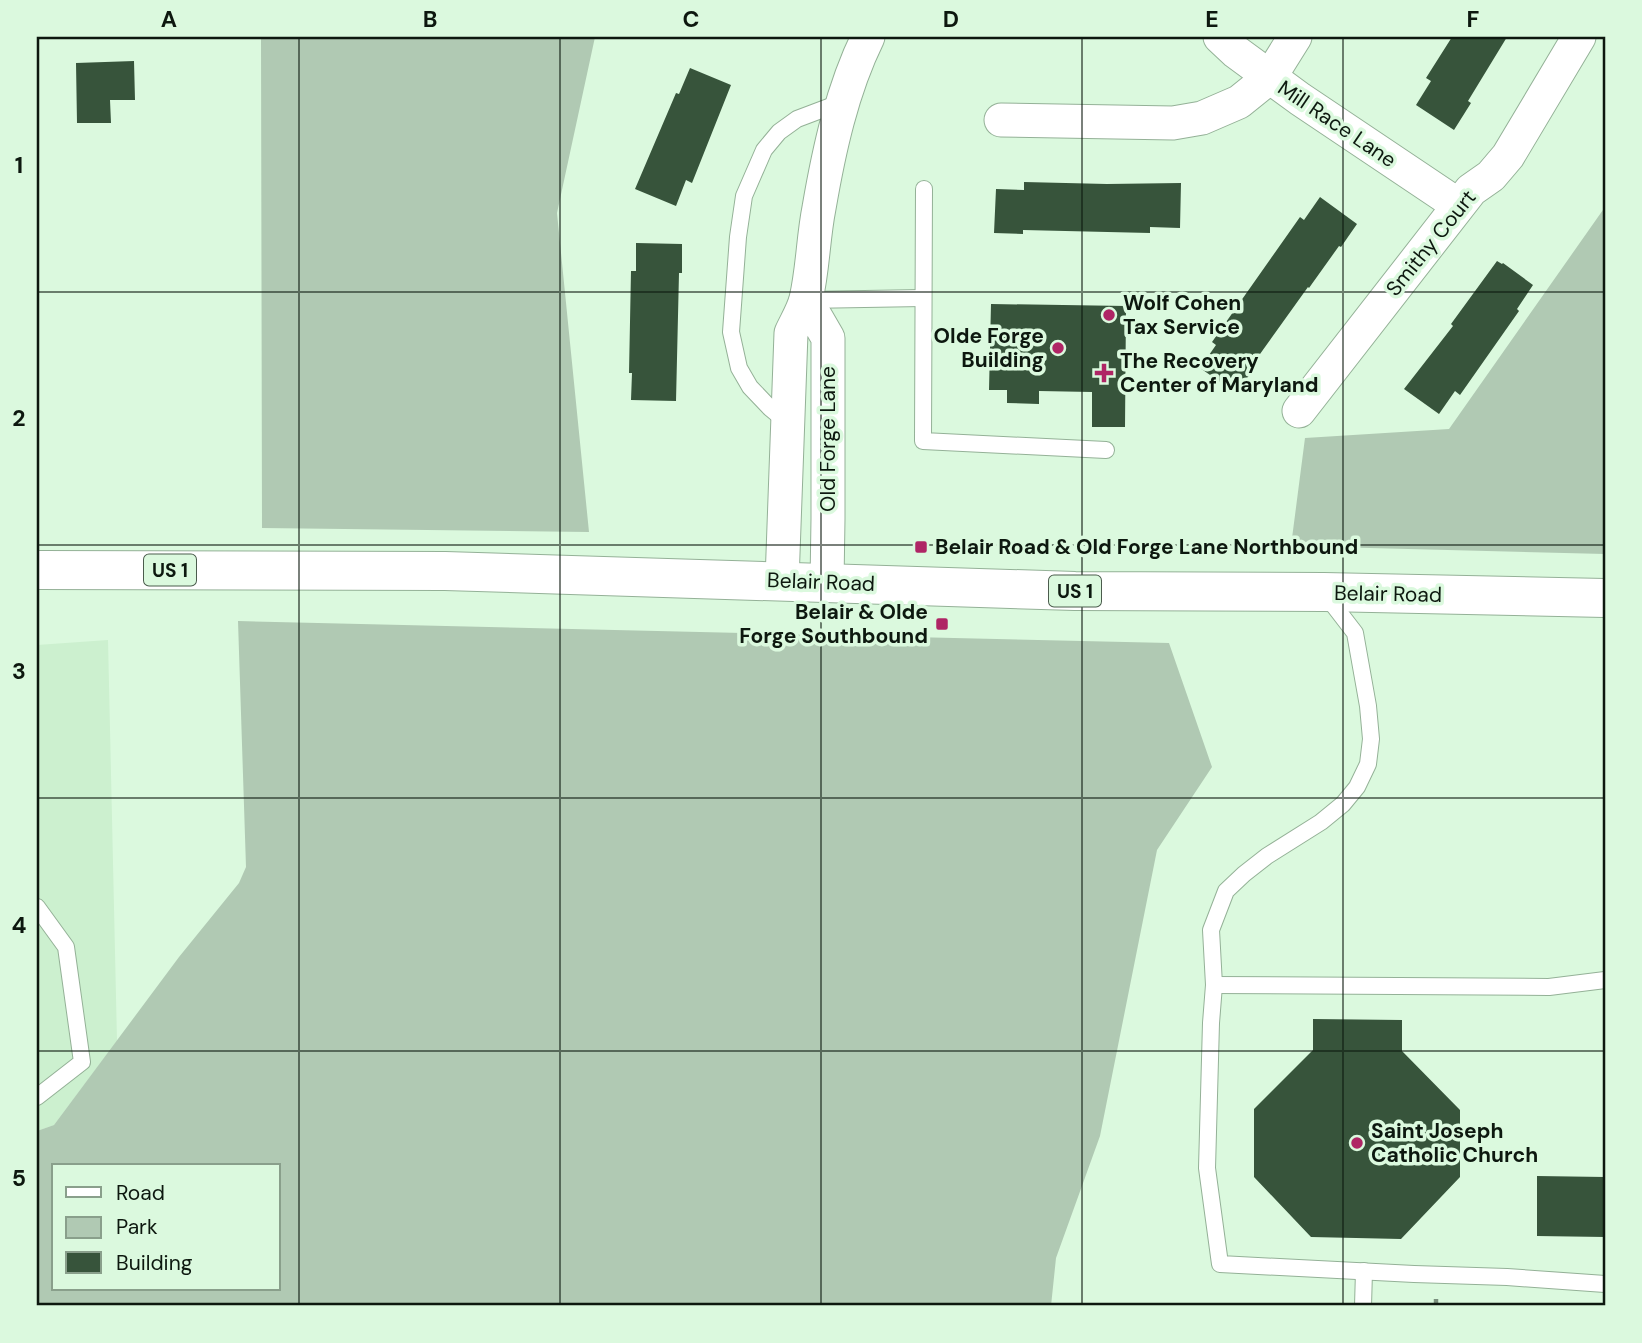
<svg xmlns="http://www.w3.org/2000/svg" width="1642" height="1343" viewBox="0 0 1642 1343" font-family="'DM Sans',sans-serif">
<rect width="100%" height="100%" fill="#dbf9de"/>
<polygon fill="#ccf0cf" points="108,640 117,1041 54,1125 37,1131 37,645"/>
<g fill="#b0c9b3" fill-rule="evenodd">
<polygon points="261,37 595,37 557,213 589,532 262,528"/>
<polygon points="1605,207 1605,554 1291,546 1305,438 1449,429"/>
<path d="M238 621 1169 643 1212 767 1157 850 1100 1136 1056 1258 1051 1306H37V1131L54 1125 179 957 239 883 246 867ZM54 1166H278V1289H54Z"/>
</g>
<g fill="#37543b">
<polygon points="1452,37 1507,37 1468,101 1471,103 1454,130 1416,105 1431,81 1426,78"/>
<polygon points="134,61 135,100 110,100 111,123 77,123 76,63"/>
<polygon points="690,68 731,85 692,183 686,180 676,206 635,189 676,93 679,94"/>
<polygon points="1024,182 1107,184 1181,183 1180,228 1150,227 1150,233 1023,230 1023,234 994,233 996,189 1024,190"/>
<polygon points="1320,197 1357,224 1341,247 1339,246 1309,288 1308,287 1250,368 1253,370 1236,393 1200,368 1216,345 1212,342 1300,217 1304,220"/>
<polygon points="636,243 682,244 682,273 679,273 676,401 631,400 632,373 629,373 631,271 636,271"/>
<polygon points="1497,261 1502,264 1503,263 1533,285 1517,309 1519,311 1460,395 1455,391 1439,414 1404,389 1453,326 1451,324"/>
<polygon points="991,304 1126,306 1125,427 1092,427 1092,392 1039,391 1039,404 1007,403 1007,390 989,390"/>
<polygon points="1313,1019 1402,1020 1402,1051 1460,1110 1460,1177 1401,1239 1311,1237 1254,1177 1254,1109 1313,1050"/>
<polygon points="1537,1176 1605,1177 1605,1237 1537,1236"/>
</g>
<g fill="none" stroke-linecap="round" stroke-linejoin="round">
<g stroke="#94b197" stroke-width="18">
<g id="lane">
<polyline points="924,189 923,441 1106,450"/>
<polyline points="806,300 923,298"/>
<polyline points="787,422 770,408 750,387 739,368 731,332 738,237 744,196 764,150 779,132 797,119 842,102"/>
<polyline points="1325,594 1355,633 1368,706 1371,739 1368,764 1357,787 1343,804 1321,822 1267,856 1244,874 1226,891 1211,930 1214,985 1211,1023 1207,1168 1220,1264 1414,1274 1507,1277 1605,1284"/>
<polyline points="37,907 66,947 82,1062 37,1097"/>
<polyline points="1214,985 1549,987 1605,980"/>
<polyline points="1363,1306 1364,1271"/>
</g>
</g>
<g stroke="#94b197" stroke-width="35">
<g id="street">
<polyline points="1220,37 1236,52 1300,99 1458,205"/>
<polyline points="1001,120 1173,123 1202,118 1239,102 1270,77 1295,37"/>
<polyline points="806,300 828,338 828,519 827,583"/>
<polyline points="1299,411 1471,190 1491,176 1508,156 1579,37"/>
<path d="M782 581 791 333C796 322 803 311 806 299 813 269 813 238 819 208 829 150 842 90 868 37"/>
</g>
</g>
<g stroke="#94b197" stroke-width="40">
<polyline id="highway" points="37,570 445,571 1075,591 1324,592 1605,598"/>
</g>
<polyline stroke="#7b907e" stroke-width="4.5" stroke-dasharray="7 3.5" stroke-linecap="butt" points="1436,1306 1436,1296"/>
<use href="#lane" stroke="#fff" stroke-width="16"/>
<use href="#street" stroke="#fff" stroke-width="33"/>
<use href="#highway" stroke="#fff" stroke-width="38"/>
</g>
<path fill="none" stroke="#0d180f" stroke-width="2" stroke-opacity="0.55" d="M299 37V1306M560 37V1306M821 37V1306M1082 37V1306M1343 37V1306M37 292H1605M37 545H1605M37 798H1605M37 1051H1605"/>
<g fill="#af2565" stroke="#dbf9de" stroke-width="2.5">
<circle cx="1109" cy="315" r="7"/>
<circle cx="1058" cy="348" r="7"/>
<path d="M1100.5 362.5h7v7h7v7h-7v7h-7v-7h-7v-7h7z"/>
<rect x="914" y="540" width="14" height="14" rx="3.5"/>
<rect x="935" y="617" width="14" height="14" rx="3.5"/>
<circle cx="1357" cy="1143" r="7"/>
</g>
<g text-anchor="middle" stroke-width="7" stroke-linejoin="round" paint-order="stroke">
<g fill="#dbf9de" stroke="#4b5c4d" stroke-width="2">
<rect x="144" y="554.5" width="52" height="31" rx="5"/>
<rect x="1049" y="575.5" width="52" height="31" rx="5"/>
</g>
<g font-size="19" font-weight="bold" fill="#0d180f">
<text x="170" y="577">US 1</text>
<text x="1075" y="598">US 1</text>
</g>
<g font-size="21" fill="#0d180f" stroke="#dbf9de">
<text transform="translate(1337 124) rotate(34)" y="7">Mill Race Lane</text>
<text transform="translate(1431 243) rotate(-51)" y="7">Smithy Court</text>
<text transform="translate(828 439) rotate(-90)" y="7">Old Forge Lane</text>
<text transform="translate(821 582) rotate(2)" y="7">Belair Road</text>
<text transform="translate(1388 594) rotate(1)" y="7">Belair Road</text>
</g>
<g font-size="21" font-weight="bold" fill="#0d180f" stroke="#dbf9de" text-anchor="start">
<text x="1123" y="310">Wolf Cohen<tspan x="1123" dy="24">Tax Service</tspan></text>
<text x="1044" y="343" text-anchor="end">Olde Forge<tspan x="1044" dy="24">Building</tspan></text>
<text x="1120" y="368">The Recovery<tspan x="1120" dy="24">Center of Maryland</tspan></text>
<text x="935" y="554">Belair Road &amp; Old Forge Lane Northbound</text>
<text x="928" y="619" text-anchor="end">Belair &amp; Olde<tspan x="928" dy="24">Forge Southbound</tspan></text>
<text x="1371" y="1138">Saint Joseph<tspan x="1371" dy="24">Catholic Church</tspan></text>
</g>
</g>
<rect width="1642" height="1343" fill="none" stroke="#dbf9de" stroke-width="77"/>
<rect x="52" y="1164" width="228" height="126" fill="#dbf9de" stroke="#899f8b" stroke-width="2"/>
<rect x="66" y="1187" width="35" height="10" fill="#ffffff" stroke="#899f8b" stroke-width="2"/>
<text x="116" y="1200" font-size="21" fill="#0d180f">Road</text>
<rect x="66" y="1217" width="35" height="21" fill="#b0c9b3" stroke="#899f8b" stroke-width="2"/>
<text x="116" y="1234" font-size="21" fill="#0d180f">Park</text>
<rect x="66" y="1252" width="35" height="21" fill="#37543b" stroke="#899f8b" stroke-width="2"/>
<text x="116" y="1270" font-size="21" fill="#0d180f">Building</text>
<rect x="38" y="38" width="1566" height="1266" fill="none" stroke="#0d180f" stroke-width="2.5"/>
<g font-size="23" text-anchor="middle" font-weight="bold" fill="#0d180f">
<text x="169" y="27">A</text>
<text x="430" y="27">B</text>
<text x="691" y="27">C</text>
<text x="951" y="27">D</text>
<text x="1212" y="27">E</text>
<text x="1473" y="27">F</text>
<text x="19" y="173">1</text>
<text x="19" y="426">2</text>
<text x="19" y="679">3</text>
<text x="19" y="933">4</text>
<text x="19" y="1186">5</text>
</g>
</svg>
